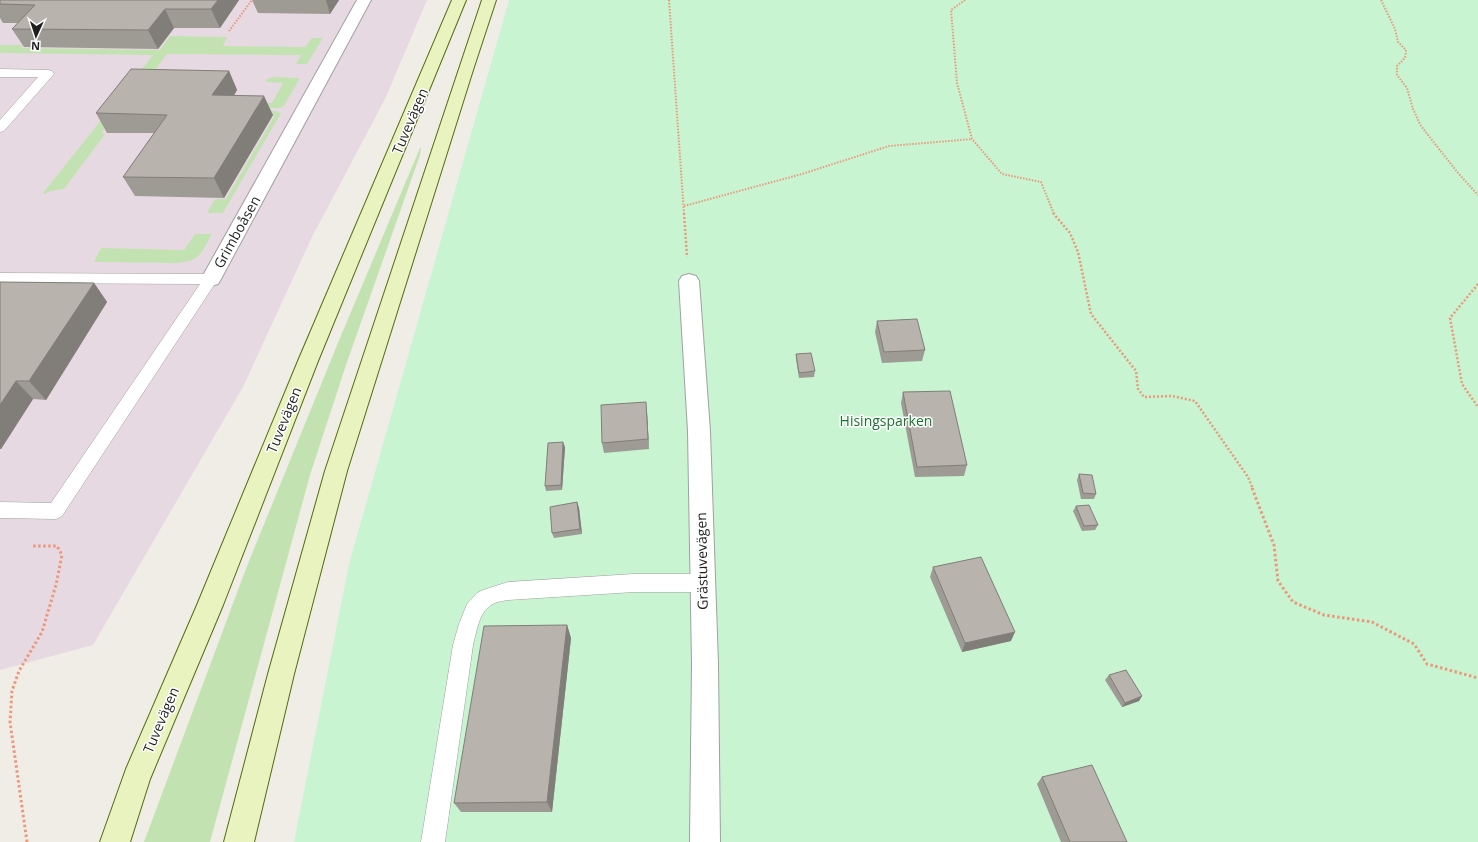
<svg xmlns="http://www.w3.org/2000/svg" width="1478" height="842" viewBox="0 0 1478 842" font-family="'Open Sans',sans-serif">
<rect width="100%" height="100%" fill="#efede6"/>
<polygon fill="#e7d9e2" points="0,0 427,0 385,99 312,237 243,387 93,645 0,670"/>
<g fill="#c2e3b1">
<polygon points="170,36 227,37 223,46 305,47 312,38 323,38 307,64 296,64 301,55 167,54 143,87 136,87 101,133 105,134 64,189 50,191 45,194 43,193 153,55 0,53 0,45 23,45 21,48 160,50"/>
<polygon points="273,77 300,78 284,106 280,108 238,107 240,103 272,103 283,83 267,82 265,80"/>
<polygon points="236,110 277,111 281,113 223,213 207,213 215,199 226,199 275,115 231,114"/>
<polygon points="420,148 421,148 420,155 346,365 310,475 210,842 144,842 247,566 340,338"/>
<path d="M195 234H212C201 252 202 260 179 263L94 262 101 248 184 250Z"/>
</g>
<polygon fill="#c8f4d2" points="509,0 1478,0 1478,842 294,842 349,564"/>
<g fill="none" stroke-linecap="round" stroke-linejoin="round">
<g stroke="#a0a0a0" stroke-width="1">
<g id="lane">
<polygon points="0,69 48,70 52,71 54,74 4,131 0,132 0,120 38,77 0,77"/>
<polygon points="0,273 211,274 216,275 218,279 62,516 56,519 0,518 0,502 51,503 200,284 0,283"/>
<path d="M634 574H702L709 577 712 583 709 589 702 592H634L508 600C504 601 499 601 495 603 479 609 477 631 473 645L445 842H421L453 645 459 624 467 604 477 593 483 590 508 582Z"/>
</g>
</g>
<g stroke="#a0a0a0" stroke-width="2">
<g id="street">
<polygon points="357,0 371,0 221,279 218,284 211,286 204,284 201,279"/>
<polygon points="689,274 696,276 699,281 710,431 718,664 720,842 690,842 692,664 688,431 679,281 682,276"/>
</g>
</g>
<g stroke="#536b10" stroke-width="2">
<g id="secondary">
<polygon points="452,0 466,0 318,361 223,605 150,779 130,842 100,842 126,769 197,605 298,361"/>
<polygon points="482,0 496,0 473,70 347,471 294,674 254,842 224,842 268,674 325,471"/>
</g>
</g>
<g stroke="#ec987a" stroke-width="2" stroke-dasharray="1.5 1.5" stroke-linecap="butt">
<polyline points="669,0 684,214"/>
<polyline points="965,0 951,10 957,83 972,139 1002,174 1041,182 1054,214"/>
<polyline points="1381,0 1395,29 1398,42 1406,50 1405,58 1397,66 1397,75 1407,88 1413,109 1421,126 1458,173 1478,195"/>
<polyline points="229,31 252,0"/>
<polyline points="684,206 802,174 889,146 972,139"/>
</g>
<g stroke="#ec987a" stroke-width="2.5" stroke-dasharray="2 2" stroke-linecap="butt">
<polyline points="684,213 687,257"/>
<polyline points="1053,213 1070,233 1078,252 1091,314 1136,371 1138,389 1144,397 1172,396 1195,401 1248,477 1253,489"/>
<polyline points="1478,284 1450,318 1462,384 1478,407"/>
</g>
<g stroke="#ec987a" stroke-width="3" stroke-dasharray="2.5 2.5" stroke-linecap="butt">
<polyline points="1252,488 1274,545 1278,581 1293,602 1324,615 1372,622 1414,644 1427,664 1478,678"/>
<polyline points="27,842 10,722 12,691 19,671 42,632 56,585 62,555 57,546 33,546"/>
</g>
<use href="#lane" fill="#fff" fill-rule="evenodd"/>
<use href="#street" fill="#fff" fill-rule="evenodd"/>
<use href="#secondary" fill="#e8f3c0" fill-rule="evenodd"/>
</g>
<g fill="#9e9a94">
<polygon points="0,0 239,0 220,28 174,28 158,49 24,47 12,29 18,23 3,23 0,18"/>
<polygon points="252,0 339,0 330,14 258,13"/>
<polygon points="229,71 237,90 234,96 273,115 224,198 135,196 123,177 154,133 107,133 96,113"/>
<polygon points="0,282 94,283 107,302 46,400 33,399 1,449 0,449"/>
<polygon points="877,321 925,350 922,361 882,363 875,332"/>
<polygon points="796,354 815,371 814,377 799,378 796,359"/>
<polygon points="903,392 967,465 964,476 915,477 901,403"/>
<polygon points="647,413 649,449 604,453 602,443"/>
<polygon points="565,447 562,490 546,491 545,486"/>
<polygon points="1079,474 1096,494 1094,499 1081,499 1077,480"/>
<polygon points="577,502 579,508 582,534 554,538 552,533"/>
<polygon points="1076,506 1098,525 1095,530 1082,531 1073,511"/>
<polygon points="933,567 1011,641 962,652 930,577"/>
<polygon points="567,625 571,638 552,812 461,812 454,803"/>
<polygon points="1109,675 1142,696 1139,701 1122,707 1105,680"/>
<polygon points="1042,777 1127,842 1061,842 1037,784"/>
</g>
<g fill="#817d78">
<polygon points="218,0 239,0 220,28 211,9"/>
<polygon points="326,0 339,0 330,14"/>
<polygon points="165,9 174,28 158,49 148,30"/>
<polygon points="229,71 237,90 221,114 212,95"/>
<polygon points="264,96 273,115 224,198 214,178"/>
<polygon points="94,283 107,302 46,400 29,381"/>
<polygon points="16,381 33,399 1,449 0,449 0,405"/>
<polygon points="646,402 647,413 649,449 648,439"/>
<polygon points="563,442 565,447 562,490 561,485"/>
<polygon points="577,502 579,508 582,534 580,529"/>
<polygon points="567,625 571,638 552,812 547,802"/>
<polygon points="1015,632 1011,641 962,652 965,643"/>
<polygon points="1142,696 1139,701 1122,707 1125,703"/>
</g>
<g fill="#b8b3ac" stroke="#817d78">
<polygon points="0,0 218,0 211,9 165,9 148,30 12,29 35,5 0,4"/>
<polygon points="131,69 229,71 212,95 264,96 214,178 123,177 167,115 96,113"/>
<polygon points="0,282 94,283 29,381 16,381 0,405"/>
<polygon points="917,319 925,350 884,352 877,321"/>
<polygon points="811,353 815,371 799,373 796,354"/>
<polygon points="950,391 967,465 917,467 903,392"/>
<polygon points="646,402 648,439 602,443 601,405"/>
<polygon points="563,442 561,485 545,486 548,443"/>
<polygon points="1079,474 1092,475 1096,494 1083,493"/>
<polygon points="577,502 580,529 552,533 550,507"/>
<polygon points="1089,505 1098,525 1084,526 1076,506"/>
<polygon points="981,557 1015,632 965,643 933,567"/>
<polygon points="567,625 547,802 454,803 484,626"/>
<polygon points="1126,670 1142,696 1125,703 1109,675"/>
<polygon points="1092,765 1127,842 1070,842 1042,777"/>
</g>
<g text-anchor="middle" stroke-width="3" stroke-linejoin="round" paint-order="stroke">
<g font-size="14" fill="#1f1f1f" stroke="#fff">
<text transform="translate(410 121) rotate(-67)" y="5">Tuvevägen</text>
<text transform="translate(237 232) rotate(-61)" y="5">Grimboåsen</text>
<text transform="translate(284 420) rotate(-68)" y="5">Tuvevägen</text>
<text transform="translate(702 561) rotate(-91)" y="5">Grästuvevägen</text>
<text transform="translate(161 720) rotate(-67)" y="5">Tuvevägen</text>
</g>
<g font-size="14" fill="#17732d" stroke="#fff">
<text x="886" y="426">Hisingsparken</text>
</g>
</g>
<g transform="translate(36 36) rotate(183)" stroke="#ffffff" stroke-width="3" paint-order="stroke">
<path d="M0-3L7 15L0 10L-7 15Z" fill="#1f1f1f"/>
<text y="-6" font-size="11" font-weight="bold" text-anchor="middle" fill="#1f1f1f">N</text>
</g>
</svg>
